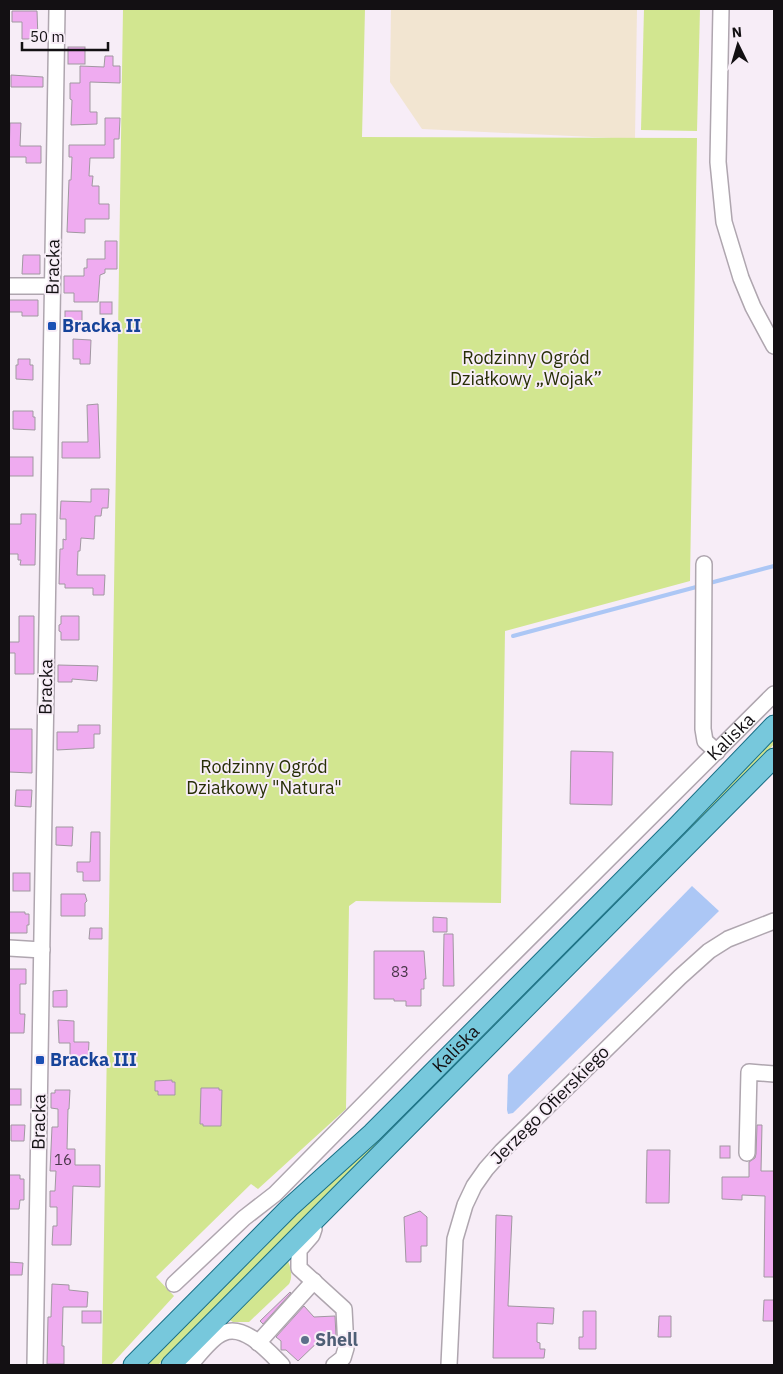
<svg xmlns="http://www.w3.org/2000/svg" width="783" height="1374" viewBox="0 0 783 1374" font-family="'IBM Plex Sans',sans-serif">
<rect width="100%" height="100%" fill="#f7edf7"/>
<polygon fill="#f2e5d1" points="391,9 637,9 635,139 422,129 390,82"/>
<g fill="#d2e690">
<polygon points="123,9 365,9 362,137 697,138 690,581 505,631 501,903 356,901 349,906 346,1109 258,1189 251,1184 156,1277 174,1296 111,1365 102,1365"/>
<polygon points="644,9 700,9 697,131 641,130"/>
<polygon points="774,736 774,744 768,751 158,1365 141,1365"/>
<path d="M287 1259C291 1267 293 1277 289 1284L249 1322H233L228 1319Z"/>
</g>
<polygon fill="#acc7f5" points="692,886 719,911 513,1113 508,1114 507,1110 508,1075"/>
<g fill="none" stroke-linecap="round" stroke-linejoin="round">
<g stroke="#acc7f5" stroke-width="4">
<polyline points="706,584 774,566"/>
<polyline points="513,636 700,586"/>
</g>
</g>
<g fill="#efabf0" stroke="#a198a1">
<polygon points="12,11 37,11 38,39 22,39 22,22 12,22"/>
<rect x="68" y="47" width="17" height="17"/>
<polygon points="105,56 113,56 113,66 120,66 120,83 90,82 90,112 97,112 97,124 71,125 72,100 70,99 70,83 80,83 80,66 104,67"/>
<polygon points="11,75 43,77 43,87 11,87"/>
<polygon points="105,118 120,118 119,139 114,139 114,158 90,158 89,176 93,176 92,186 99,186 99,204 109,204 109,219 85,219 85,233 67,232 69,180 71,180 72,157 69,157 69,145 105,145"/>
<polygon points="10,123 21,123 20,146 41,146 41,163 26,163 26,157 9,157"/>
<polygon points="105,241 117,241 117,269 105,269 105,273 100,275 98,302 74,302 74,293 64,293 64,276 84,276 84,268 87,268 87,259 105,259"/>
<polygon points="23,255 40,255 40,274 22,274"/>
<polygon points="9,300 38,300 38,316 22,316 22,312 9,312"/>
<rect x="100" y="302" width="12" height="12"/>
<rect x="65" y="311" width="17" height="18"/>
<polygon points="73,339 91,340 90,364 80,364 80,359 73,359"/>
<polygon points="18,359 30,359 30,365 33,365 33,380 16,379 16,365 18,365"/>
<polygon points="98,404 100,458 62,458 62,442 88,442 87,405"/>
<polygon points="13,411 33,411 33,417 35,417 35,430 13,429"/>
<rect x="9" y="457" width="24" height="19"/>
<polygon points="91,489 109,489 108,508 102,508 101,516 95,516 94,539 81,538 80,551 78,551 77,575 105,575 104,595 93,595 93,588 65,588 65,584 59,584 60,549 63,549 63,539 66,540 66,519 60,519 61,501 91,502"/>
<polygon points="21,514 36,514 35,565 20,565 21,560 18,560 18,554 9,554 9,524 21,524"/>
<polygon points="19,616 34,616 34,674 15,674 15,653 9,653 9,642 19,642"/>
<polygon points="61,616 79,616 79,640 61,640 61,632 59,631 59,625 61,624"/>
<polygon points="58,665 98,666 97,681 72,679 72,682 58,682"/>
<polygon points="78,725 100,725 100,734 94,734 94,748 57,750 57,732 78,732"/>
<polygon points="9,729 32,729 32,773 9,772"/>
<polygon points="571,751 613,752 612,805 570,804"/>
<polygon points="16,790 32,790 31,807 15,806"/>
<polygon points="56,827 73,827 72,846 56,845"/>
<polygon points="91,832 100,832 100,881 83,881 83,872 77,872 77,862 90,862"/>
<rect x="13" y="873" width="17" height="18"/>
<polygon points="61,894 85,894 87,901 85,903 85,916 61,916"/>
<polygon points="9,912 25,912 25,914 29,914 29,925 27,925 27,933 9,933"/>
<polygon points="433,917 447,918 447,932 433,932"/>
<polygon points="90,928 102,928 102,939 89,939"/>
<polygon points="444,934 453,934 454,986 443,986"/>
<polygon points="374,951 424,951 426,979 424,979 424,989 421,989 421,1006 406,1006 406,1001 394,1001 394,999 374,999"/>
<polygon points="9,969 26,969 26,984 20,984 20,1014 25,1014 24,1033 9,1033"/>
<polygon points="67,990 67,1007 53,1007 53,991"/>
<polygon points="58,1020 74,1021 74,1042 89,1042 88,1060 70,1060 70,1043 59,1043"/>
<polygon points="172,1080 172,1082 175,1082 175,1095 158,1095 158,1091 155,1091 155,1081"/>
<polygon points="201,1088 219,1088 219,1090 222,1090 221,1126 203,1126 203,1124 200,1124"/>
<rect x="9" y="1089" width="12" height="16"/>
<polygon points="55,1090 70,1090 69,1109 68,1109 67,1149 75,1149 75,1165 100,1165 100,1187 73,1186 71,1245 52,1245 53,1226 57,1226 57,1207 50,1207 50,1191 55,1191 56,1171 50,1171 52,1127 58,1127 58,1109 51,1108 51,1093 55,1093"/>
<polygon points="11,1125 25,1125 24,1141 11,1141"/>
<polygon points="757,1125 762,1125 761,1171 774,1171 774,1277 764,1277 765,1196 742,1195 742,1200 722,1199 722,1177 749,1177 749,1162 755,1158 756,1154"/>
<rect x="720" y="1146" width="10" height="12"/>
<polygon points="647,1150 670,1150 669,1203 646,1203"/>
<polygon points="9,1175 20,1175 20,1179 24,1179 24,1200 20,1200 19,1209 9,1209"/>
<polygon points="420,1211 427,1217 427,1246 421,1246 421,1262 406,1262 404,1217"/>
<polygon points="496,1215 512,1216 508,1306 554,1308 553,1324 537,1323 537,1342 540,1343 540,1349 545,1349 544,1358 493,1358"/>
<polygon points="9,1262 23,1263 22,1275 9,1275"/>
<polygon points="52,1284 69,1285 69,1290 88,1292 87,1307 63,1307 62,1346 64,1346 64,1364 47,1364 48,1317 51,1317"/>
<polygon points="290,1292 291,1293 263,1324 260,1321"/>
<polygon points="764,1300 774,1300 774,1321 763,1321"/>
<polygon points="304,1306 314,1317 335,1316 336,1336 323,1337 298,1361 286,1350 281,1350 281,1341 276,1337"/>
<rect x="82" y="1311" width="19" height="12"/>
<polygon points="583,1311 596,1311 596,1349 579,1349 579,1337 583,1337"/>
<polygon points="659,1316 671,1316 671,1337 658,1337"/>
</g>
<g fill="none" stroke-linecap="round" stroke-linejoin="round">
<g stroke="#afa6af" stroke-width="18">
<g id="minor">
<polyline points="721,9 718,162 724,222 741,278 753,307 774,346"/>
<polyline points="9,286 52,286"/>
<polyline points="704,564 703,729 705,741 717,752"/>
<polyline points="9,948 42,950"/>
<polyline points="747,1153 749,1072 774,1074"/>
<polyline points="314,1229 312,1235 299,1250 299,1268 344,1309 346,1348 343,1358 334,1365"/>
<path id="s1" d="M174 1284 244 1218 275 1194 420 1047 774 694"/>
<polyline points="258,1343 314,1281"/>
<polyline points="35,1365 57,9"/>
<path d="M190 1365C198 1356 212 1337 223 1333 244 1323 269 1352 282 1365"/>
<polyline points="449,1365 455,1239 465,1205 474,1186 486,1169 502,1151 680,977 709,951 728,939 774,921"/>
</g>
</g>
<g stroke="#1a7086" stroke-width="21">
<g id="major">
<path id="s2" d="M133 1365 289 1208 372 1133 411 1094 678 825 774 725"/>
<polyline points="171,1365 774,758"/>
</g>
</g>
<use href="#minor" stroke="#fff" stroke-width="15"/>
<use href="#major" stroke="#77c8dc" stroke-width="19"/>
</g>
<g fill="#1a4fb4" stroke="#f7edf7" stroke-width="2">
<rect x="47" y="321" width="10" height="10" rx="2.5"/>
<rect x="35" y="1055" width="10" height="10" rx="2.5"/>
</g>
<circle fill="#5c6f8a" stroke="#f7edf7" stroke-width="2" cx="305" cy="1340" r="5"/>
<g text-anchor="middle" stroke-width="4" stroke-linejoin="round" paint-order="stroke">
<g font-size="15" fill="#4a374a">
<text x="400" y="977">83</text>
<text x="63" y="1165">16</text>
</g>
<g font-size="18" fill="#131013" stroke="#f7edf7">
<text transform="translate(53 267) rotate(-89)" y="6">Bracka</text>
<text transform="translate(46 687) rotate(-89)" y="6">Bracka</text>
<text dy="6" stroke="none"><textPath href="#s1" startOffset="781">Kaliska</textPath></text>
<text dy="6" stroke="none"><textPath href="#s2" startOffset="452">Kaliska</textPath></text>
<text transform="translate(550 1105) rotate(-45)" y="6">Jerzego Ofierskiego</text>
<text transform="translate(39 1122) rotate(-89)" y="6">Bracka</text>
</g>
<g font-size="18" font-weight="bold" fill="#164399" stroke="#f7edf7" text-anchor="start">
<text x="62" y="332">Bracka II</text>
<text x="50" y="1066">Bracka III</text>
</g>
<g font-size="18" fill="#272e06" stroke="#f7edf7">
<text x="526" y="364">Rodzinny Ogród<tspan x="526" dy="21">Działkowy „Wojak”</tspan></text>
<text x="264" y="773">Rodzinny Ogród<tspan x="264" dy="21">Działkowy "Natura"</tspan></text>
</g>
<g font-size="18" font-weight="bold" fill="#4e5e75" stroke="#f7edf7" text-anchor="start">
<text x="315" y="1346">Shell</text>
</g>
</g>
<rect width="783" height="1374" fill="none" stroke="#131013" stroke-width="20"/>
<g transform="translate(738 45) rotate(355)" stroke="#f7edf7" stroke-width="4" paint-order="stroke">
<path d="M0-4L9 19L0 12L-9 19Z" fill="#131013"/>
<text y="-8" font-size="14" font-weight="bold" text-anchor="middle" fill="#131013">N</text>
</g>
<path d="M22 42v8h86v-8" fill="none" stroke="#131013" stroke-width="2.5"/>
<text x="30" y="42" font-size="15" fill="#131013" stroke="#f7edf7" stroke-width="4" paint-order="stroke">50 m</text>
</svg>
